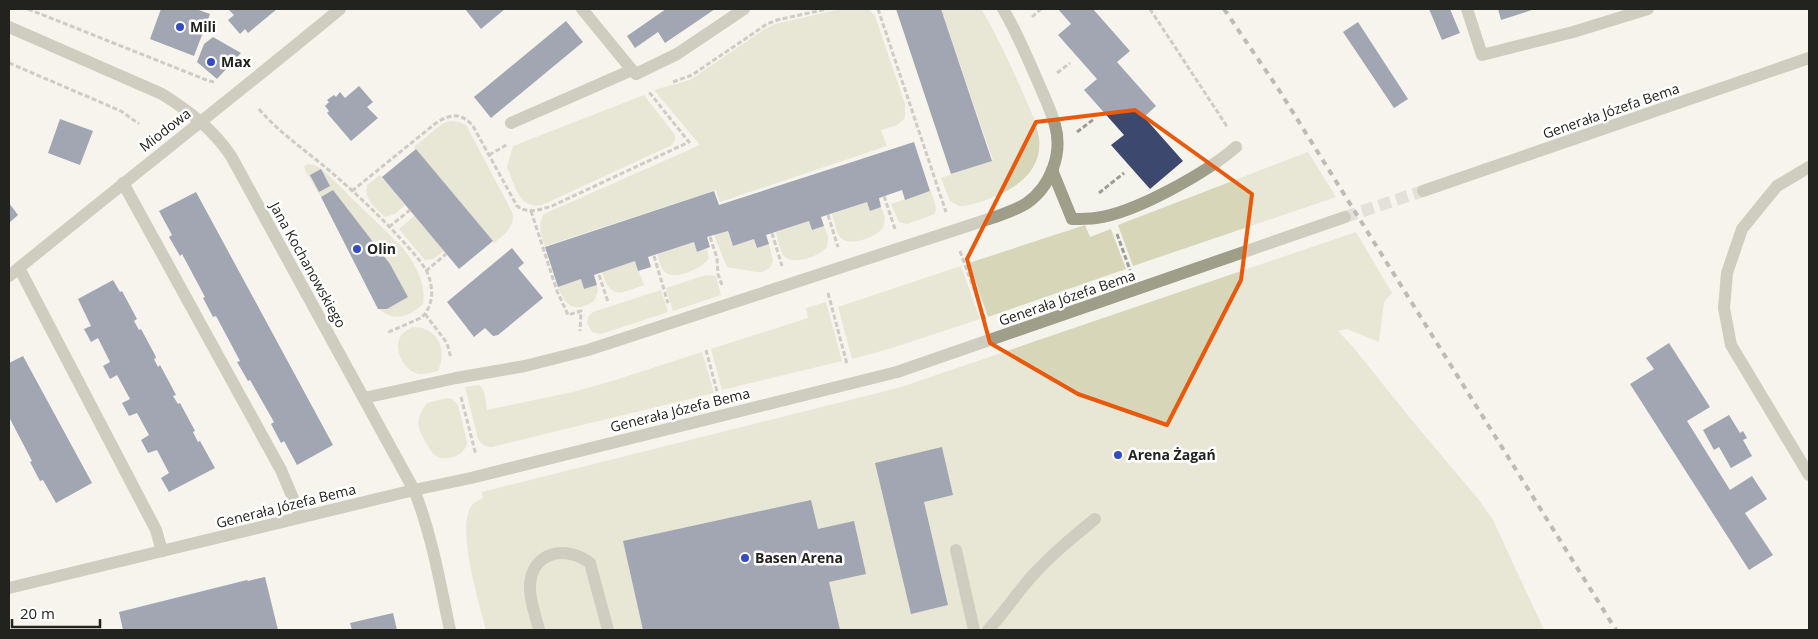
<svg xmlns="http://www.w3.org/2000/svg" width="1818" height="639" viewBox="0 0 1818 639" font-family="'Open Sans',sans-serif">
<rect width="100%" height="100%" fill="#f5f4ec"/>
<g fill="#d7d6b8">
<path d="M841 9H868L875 16 905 104V118L897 125 881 130 887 146 720 202 716 190 545 246C541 236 537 224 544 214L700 145 654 90 690 80 762 31 775 24Z"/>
<path d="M941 9H981C996 33 1007 58 1019 84 1026 101 1036 119 1039 138 1044 180 999 198 965 206H959L950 201 941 178 993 160Z"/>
<path d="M644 95 675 135V140L672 145 542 205C518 209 515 185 507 167L513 146Z"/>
<path d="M450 121 459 122 466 125 513 214C514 228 505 234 494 243L414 147 442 124Z"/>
<polygon points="1308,152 1336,197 1133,266 1118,225"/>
<path d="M308 164 314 165 322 169 402 247C415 264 426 282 423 304 410 317 393 322 379 309H386L408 297 390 264 333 191 321 197 305 170 304 166Z"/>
<path d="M380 175 405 205 395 214 385 217C375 207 364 200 367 185Z"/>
<polygon points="931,191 936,208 935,214 907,224 899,222 891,204"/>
<path d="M867 202 870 210 881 207 885 218 883 228C876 237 848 248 840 237 836 231 834 220 832 214Z"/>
<polygon points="414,216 444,251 433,259 425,260 399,229"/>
<path d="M809 221 812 230 824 226 828 237 827 247C820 256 792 267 783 255 779 249 778 239 776 232Z"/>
<polygon points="1085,225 1090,237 1111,229 1126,269 988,317 969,263"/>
<polygon points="727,231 733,246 754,239 757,248 769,244 773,261 770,268 762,272 757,272 727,267 714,235"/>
<path d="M1356 232 1392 293 1384 302 1379 342 1347 329 1338 331 1353 347 1410 418 1479 500 1493 520 1544 630H486C480 605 454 524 473 504 475 502 480 500 483 498L482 492 898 388Z"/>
<path d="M694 242 697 252 707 249 709 258C704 268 675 280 666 273 660 268 659 260 657 254Z"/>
<path d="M635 261 644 285C621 293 611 301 602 272Z"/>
<polygon points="961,266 980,319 892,348 852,359 838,307"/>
<polygon points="706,275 716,276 721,295 673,311 666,288"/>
<path d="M581 279 584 289 597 285 598 291 594 301C575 314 566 306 558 287Z"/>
<polygon points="661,290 668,312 601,334 592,332 587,323 588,317 593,312"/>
<polygon points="826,302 842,361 722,390 711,349 808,318 806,308"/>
<path d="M412 327C437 326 448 349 438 371 432 372 425 375 419 374 405 372 393 350 400 337 403 332 408 330 412 327Z"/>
<path d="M702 352 714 393 492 447C485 447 482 445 478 439L465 387 479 385C487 391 485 401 487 410L573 392 609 382Z"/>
<path d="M446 398 452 399 458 405 467 442C466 455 447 462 436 456 431 453 429 447 426 443 416 425 415 420 427 403Z"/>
</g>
<g fill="#3c486e">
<polygon points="161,9 196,9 210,14 194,56 150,39"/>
<polygon points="228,9 277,9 248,33 245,29 240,34 228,20 234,15"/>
<polygon points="465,9 505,9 481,29"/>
<polygon points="666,9 715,9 665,43 658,32 635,48 627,36"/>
<polygon points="896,9 941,9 992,161 951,174"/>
<polygon points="1058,9 1093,9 1130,51 1117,62 1156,106 1144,117 1183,161 1150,189 1111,145 1124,135 1084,90 1097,79 1058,35 1071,24"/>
<polygon points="1429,9 1450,9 1460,33 1442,40"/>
<polygon points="1498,9 1535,9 1501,20"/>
<polygon points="566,21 583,42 491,118 474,97"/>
<polygon points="1358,22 1408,99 1394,108 1343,32"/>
<polygon points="213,37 241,53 217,79 197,62 204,44"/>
<polygon points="359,86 373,102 367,107 378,118 351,141 327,113 329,111 325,106 329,102 327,100 334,95 336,97 340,92 345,98"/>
<polygon points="60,119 93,131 80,165 48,153"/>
<polygon points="914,142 930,191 905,200 902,190 879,198 881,207 870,211 867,202 821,217 824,226 812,230 809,221 766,235 769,244 757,248 754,239 733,246 728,231 707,237 710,247 697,252 694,242 648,257 651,267 638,271 635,261 594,275 597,285 584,289 581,279 558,287 545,247 714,191 719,205"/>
<polygon points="416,149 493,241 459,269 382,177"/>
<polygon points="321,169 330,186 319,192 310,175"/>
<polygon points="333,190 390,264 408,297 387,309 378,309 321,197"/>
<polygon points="196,192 333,445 297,465 284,441 281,443 271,424 274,422 250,380 248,381 237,362 240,361 216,316 213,317 203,298 205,297 182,254 180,256 169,237 172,235 159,211"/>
<polygon points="9,203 18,215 9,223"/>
<polygon points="512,248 524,263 518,268 543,298 498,335 493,336 485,328 474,337 447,302"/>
<polygon points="113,280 120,292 122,291 137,319 134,321 139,330 141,329 155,355 156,358 154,359 158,367 160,365 175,393 176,395 173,396 178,404 180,403 194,429 195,431 193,432 198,442 200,441 215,468 169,492 161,478 169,473 157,450 148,453 141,440 149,435 137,413 129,416 122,403 130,399 117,375 110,379 103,366 110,362 98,338 91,342 84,329 91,326 78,299"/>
<polygon points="1669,343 1710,407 1687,421 1730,490 1752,476 1767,499 1745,513 1773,555 1749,570 1630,384 1654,369 1646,358"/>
<polygon points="23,356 92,483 56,503 43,480 40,481 30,462 32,461 9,417 9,363"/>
<polygon points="1729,415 1740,433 1743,431 1747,438 1743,440 1752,456 1731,468 1719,447 1714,450 1703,430"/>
<polygon points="942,447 953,495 924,502 948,605 911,614 875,463"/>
<polygon points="811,500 818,529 854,521 866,574 829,582 840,630 643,630 623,541"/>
<polygon points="265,577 278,630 123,630 119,612 247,580 248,581"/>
<polygon points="393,613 397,630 352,630 350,623"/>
</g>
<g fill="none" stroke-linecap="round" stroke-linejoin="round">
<polyline stroke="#cbcac3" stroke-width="12" stroke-dasharray="12 6" stroke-linecap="butt" points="1345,217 1423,191"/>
<g stroke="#9c9b95" stroke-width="3" stroke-dasharray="5 2.5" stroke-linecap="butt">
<polyline points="28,9 209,81 215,82"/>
<polyline points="878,9 946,212"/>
<polyline points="1150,9 1228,128"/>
<polyline points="1032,17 1041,9"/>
<polyline points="9,63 121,111 139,124"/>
<polyline points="1057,73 1070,63"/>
<polyline points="673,82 692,75 767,24 777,20 827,9"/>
<path d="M259 109C277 130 298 145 319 162 347 185 374 210 398 236 408 247 420 259 427 272 434 288 434 306 421 318L386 333"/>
<polyline points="1077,132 1094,119"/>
<polyline points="489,155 508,144"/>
<path d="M352 191 436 123C450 114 461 112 473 126L517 206C528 214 539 210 552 206L689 142 649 92"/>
<polyline points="1099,193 1124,173"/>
<polyline points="884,196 895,229"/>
<polyline points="531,211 557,291 568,315 581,311 580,331"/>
<polyline points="828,215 838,247"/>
<polyline points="389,227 410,210"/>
<polyline points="772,233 782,266"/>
<polyline points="1117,234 1130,270"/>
<polyline points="710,237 717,258 718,274 722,285"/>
<polyline points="960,251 985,320"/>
<polyline points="654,256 668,303"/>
<polyline points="426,271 446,254"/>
<polyline points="599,275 608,302"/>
<polyline points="828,293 847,364"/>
<polyline points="425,314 447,343 451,358"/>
<polyline points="706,350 718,395"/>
<polyline points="461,397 476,455"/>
</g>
<g stroke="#9f9e89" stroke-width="12">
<polyline points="582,9 632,70"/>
<polyline points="1467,9 1482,55 1573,32 1648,9"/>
<polyline points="511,123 632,70 636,74 677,54 744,9"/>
<path d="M1052 170 1072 219C1080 219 1088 219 1096 218 1135 213 1206 173 1236 147"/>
<polyline points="123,183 281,470 301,517"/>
<polyline points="19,268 156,530 162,551"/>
<polyline points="956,550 974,630"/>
<path d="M539 630C536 616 529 600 530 585 532 551 567 545 590 563L608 630"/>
<path d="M988 630C1004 613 1016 594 1032 576 1051 555 1073 537 1095 519"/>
</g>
<g stroke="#9f9e89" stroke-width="12">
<path d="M9 27 162 94C189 111 213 129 231 156L414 490C432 535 440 583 450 630"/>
<polyline points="1809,167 1777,186 1742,229 1727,273 1724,308 1731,345 1809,475"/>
<polyline points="1423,191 1809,58"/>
<path d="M9 276C119 186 231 99 340 9"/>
<path d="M364 398 456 378 525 366 588 350 998 216C1008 212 1018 209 1027 203 1051 186 1063 153 1055 125 1051 110 1044 96 1038 82 1027 57 1017 32 1003 9"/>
<polyline points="9,588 414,490 471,478 897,372 1345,217"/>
</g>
<polyline stroke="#767570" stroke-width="4" stroke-dasharray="6 6" stroke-linecap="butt" points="1224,9 1279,90 1616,630"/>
</g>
<path d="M0 0H1818V639H0ZM1135 110 1252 194 1241 280 1167 425 1078 394 990 343 967 259 1036 122Z" fill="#f5f4ec" fill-opacity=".55" fill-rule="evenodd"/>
<path fill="none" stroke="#e8590c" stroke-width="4" stroke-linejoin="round" d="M1135 110 1252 194 1241 280 1167 425 1078 394 990 343 967 259 1036 122Z"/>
<g fill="#364cbe" stroke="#fff" stroke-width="2">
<circle cx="180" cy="27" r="5"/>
<circle cx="211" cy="62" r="5"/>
<circle cx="357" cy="249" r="5"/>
<circle cx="1118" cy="455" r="5"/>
<circle cx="745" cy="558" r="5"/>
</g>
<g text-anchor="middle" stroke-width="5" stroke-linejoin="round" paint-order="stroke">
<g font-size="14" font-weight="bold" fill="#22221f" stroke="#fff" text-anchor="start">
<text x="190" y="32">Mili</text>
<text x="221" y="67">Max</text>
<text x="367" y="254">Olin</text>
<text x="1128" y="460">Arena Żagań</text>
<text x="755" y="563">Basen Arena</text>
</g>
<g font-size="14" fill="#22221f" stroke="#fff">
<text transform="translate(1611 111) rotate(-19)" y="5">Generała Józefa Bema</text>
<text transform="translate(165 130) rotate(-38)" y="5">Miodowa</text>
<text transform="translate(308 265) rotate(61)" y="5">Jana Kochanowskiego</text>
<text transform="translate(1067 298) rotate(-19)" y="5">Generała Józefa Bema</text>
<text transform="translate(680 410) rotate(-14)" y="5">Generała Józefa Bema</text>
<text transform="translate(286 506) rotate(-14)" y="5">Generała Józefa Bema</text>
</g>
</g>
<rect width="1818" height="639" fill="none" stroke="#22221f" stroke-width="20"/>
<path d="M12 619v8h88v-8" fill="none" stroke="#22221f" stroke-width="2.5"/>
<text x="20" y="619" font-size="15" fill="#22221f" stroke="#ffffff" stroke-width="4" paint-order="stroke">20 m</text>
</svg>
